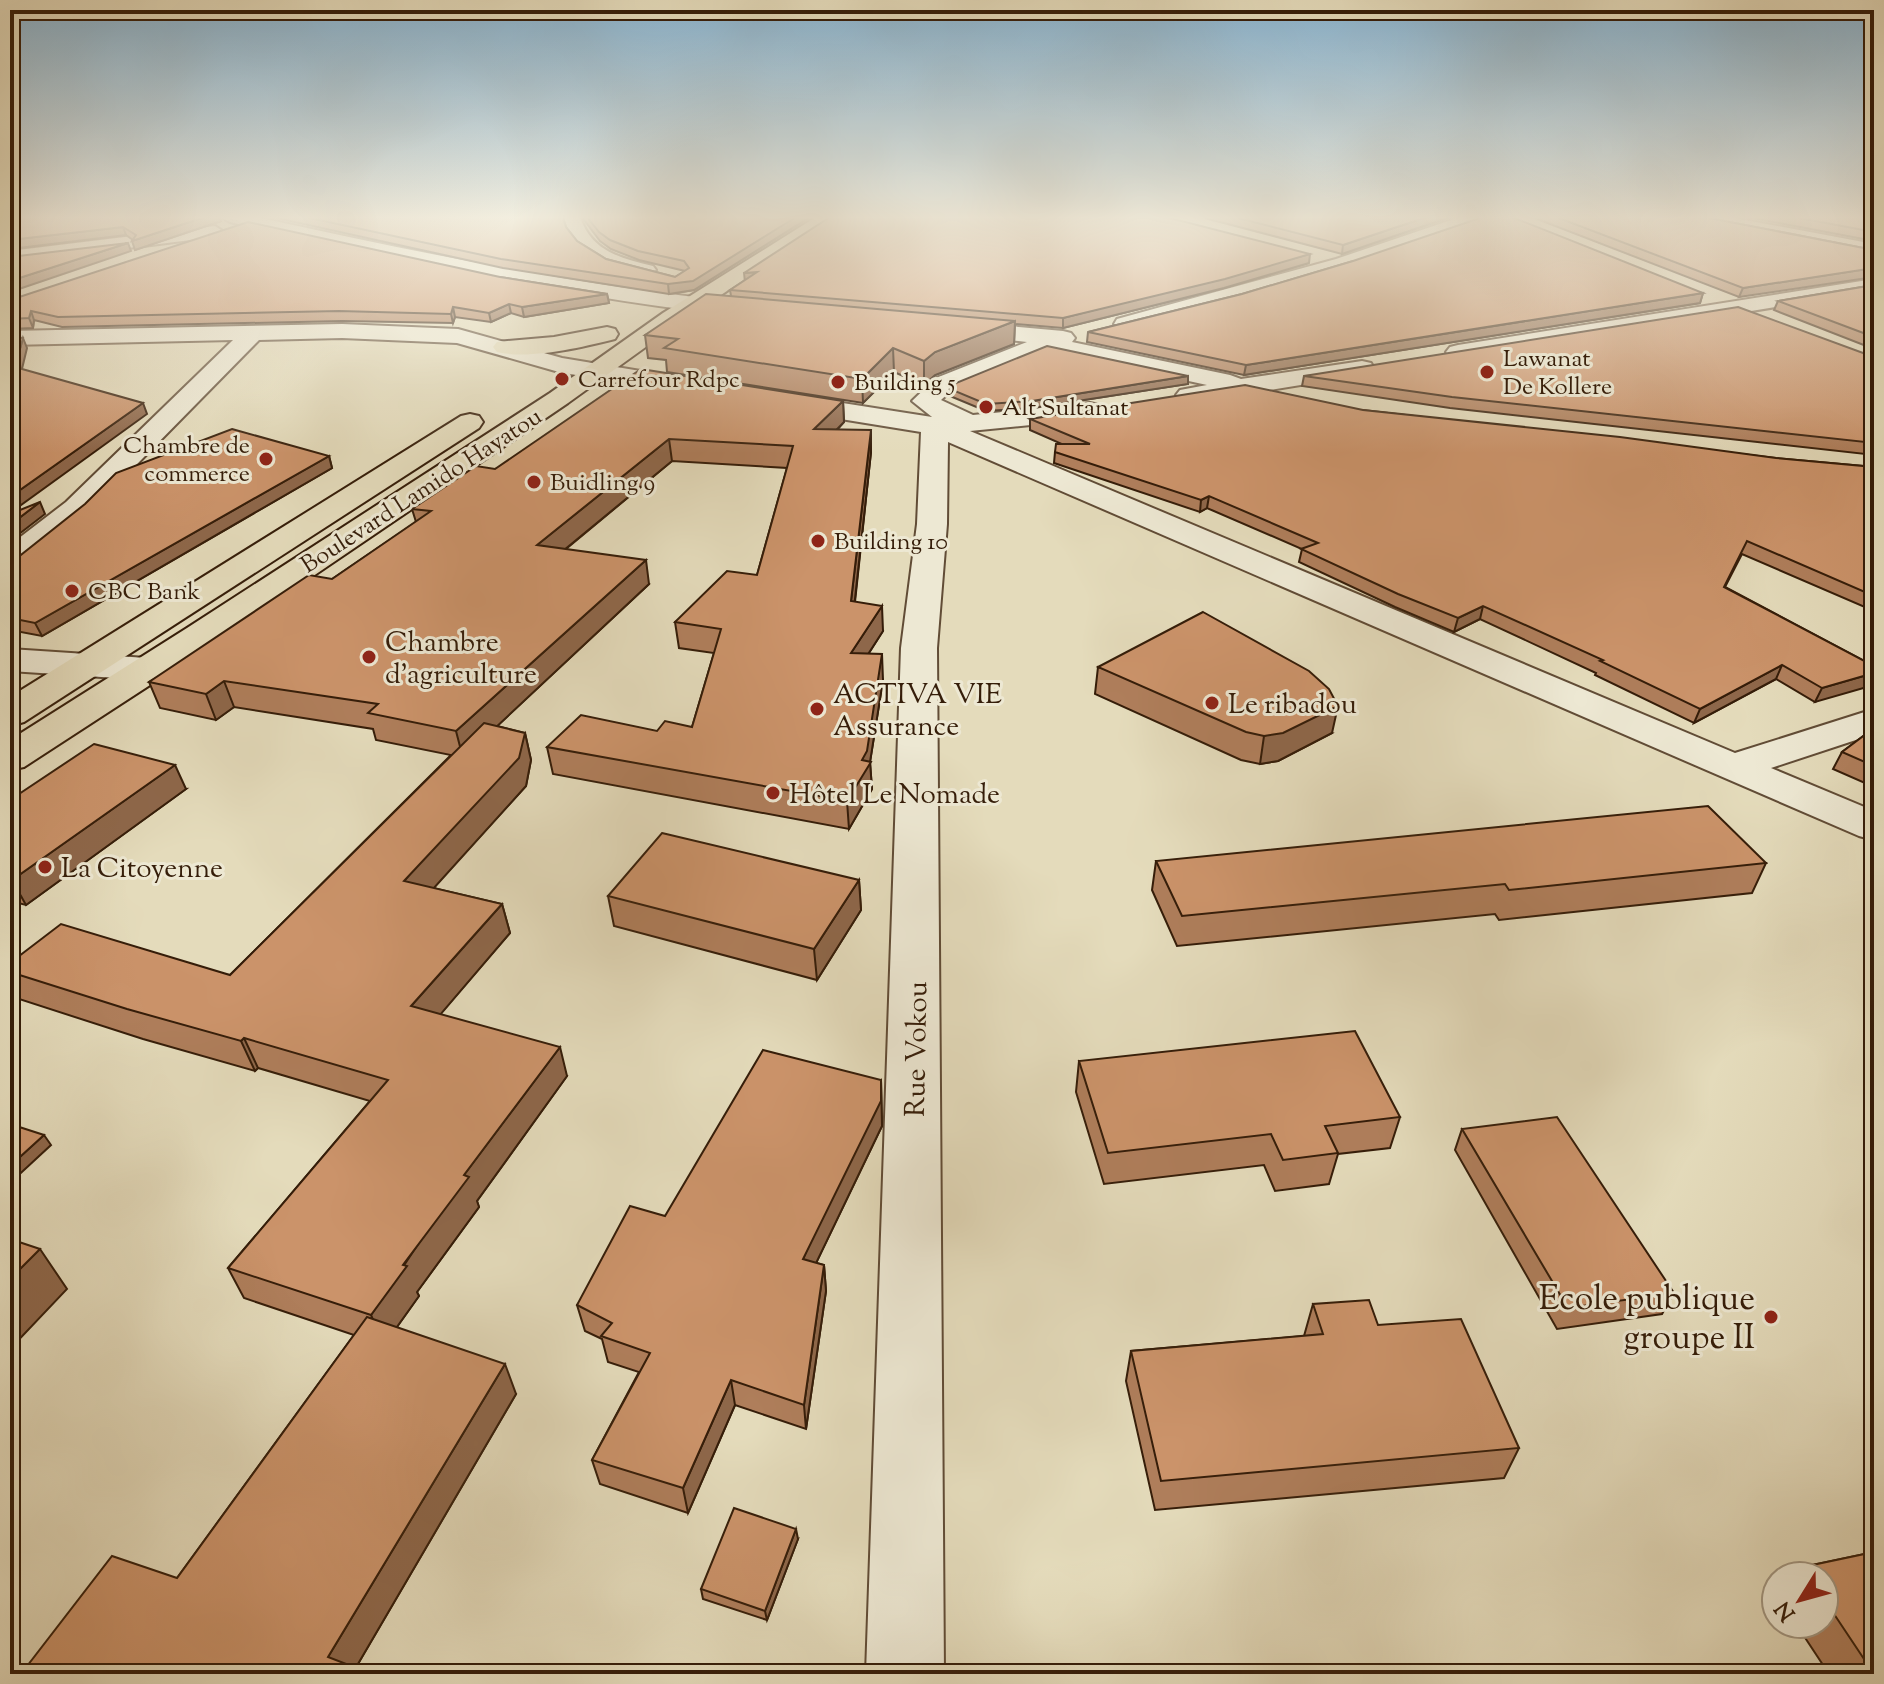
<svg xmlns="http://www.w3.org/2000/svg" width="1884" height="1684" viewBox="0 0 1884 1684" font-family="'Sorts Mill Goudy',serif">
<rect width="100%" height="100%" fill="#e4dbbb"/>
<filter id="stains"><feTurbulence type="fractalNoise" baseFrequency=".0025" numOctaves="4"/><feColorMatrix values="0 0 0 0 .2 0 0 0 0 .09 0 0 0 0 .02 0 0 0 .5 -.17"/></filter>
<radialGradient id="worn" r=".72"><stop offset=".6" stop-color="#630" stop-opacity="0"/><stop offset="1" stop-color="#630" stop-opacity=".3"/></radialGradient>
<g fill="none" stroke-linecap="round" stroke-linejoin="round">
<g stroke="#614c36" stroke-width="4">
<g id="minor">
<path d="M221 217H256C416 252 575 285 738 302L749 309 738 316C566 297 398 260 230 222Z"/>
<path d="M562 217H580C592 252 621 258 653 266L656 270 646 276C608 268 574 258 562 217Z"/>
<polygon points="1460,217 1488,217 1485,221 1350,267 1125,331 1114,324 1117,319 1336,259"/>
<polygon points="1690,217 1729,217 1874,244 1874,256 1699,222"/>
<polygon points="215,226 224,232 222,236 10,263 10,251"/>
<polygon points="1874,279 1874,291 1458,359 1450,357 1446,352 1450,347 1458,345"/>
<polygon points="954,321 1063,331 1071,333 1075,338 1072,342 1230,375 1241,379 1362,361 1371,363 1374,368 1371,373 1362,375 1189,403 1180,400 1176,395 1180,390 1207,385 1046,350 954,388 941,400 973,415 1090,403 1099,405 1103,411 1099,417 1090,419 970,431 1735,753 1874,709 1874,734 1771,768 1874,811 1874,840 1859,836 948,442 947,524 937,648 944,1674 866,1674 901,648 917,524 921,432 785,410 776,407 772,402 776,397 785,394 932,417 912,401 936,378 1027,342 946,333 943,328 946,323"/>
<polygon points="342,324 458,329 562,358 689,379 698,382 702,387 698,392 689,395 559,372 457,343 342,338 259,340 88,514 21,568 10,571 10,545 66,502 233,340 10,345 10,331"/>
<polygon points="10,649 147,658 160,661 165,669 160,677 147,680 10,671"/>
</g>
</g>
<g stroke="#351d09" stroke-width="4">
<g id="major">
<polygon points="816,217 838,217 679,323 568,403 213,644 24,767 10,770 10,740 187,628 550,393 663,313"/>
<path d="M607 327 615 329 618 334 615 339C583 347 529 360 497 352L493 347 497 342 554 337Z"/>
<polygon points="470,414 479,416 483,422 479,428 24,722 10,726 10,697 461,416"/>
</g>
</g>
<use href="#minor" fill="#ede8d3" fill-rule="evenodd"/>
<use href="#major" fill="#e4dbbb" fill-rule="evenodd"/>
</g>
<g fill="#af7e5b" stroke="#351d09" stroke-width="2">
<polygon points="10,217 221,221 135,250 133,240 126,235 10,249"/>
<polygon points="272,217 563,217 566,227 577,241 606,259 675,277 685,271 639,260 611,249 600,241 582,217 810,217 694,290 669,294 503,268"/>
<polygon points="1201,217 1450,217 1342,254"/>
<polygon points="1532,217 1704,217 1874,250 1739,297"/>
<polygon points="1747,217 1874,217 1874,241"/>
<polygon points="1353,261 1703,293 1700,303 1244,375 1087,342 1088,332 1242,294"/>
<polygon points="1309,263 1224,288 1063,328 1015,324 1014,344 935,375 924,385 894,372 863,403 667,372 666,360 648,358 645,335 731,296 730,290"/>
<polygon points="500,277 607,294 609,303 524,317 511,313 491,322 455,317 453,323 342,321 62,327 34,320 33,328 10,329 10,300"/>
<polygon points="1874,285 1874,349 1774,310 1778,301"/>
<polygon points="1874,357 1874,455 1450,408 1302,386 1304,376"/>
<polygon points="1188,376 1188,384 1032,408 986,411 950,396 950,389"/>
<polygon points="843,401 844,422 837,430 871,430 871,452 855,602 883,631 869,653 883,680 870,762 872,789 849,829 553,774 547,747 657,731 692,727 714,653 679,648 675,622 757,575 787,468 672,461 566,549 649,584 497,726 525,733 531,760 526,786 433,888 502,904 510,933 440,1014 567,1076 477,1201 479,1207 417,1292 419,1296 397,1327 516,1394 355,1669 358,1674 21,1674 177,1578 354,1335 244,1298 228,1268 370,1101 258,1068 255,1071 143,1039 19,999 10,983 10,963 230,975 451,755 376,740 373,729 234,707 216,720 160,708 149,682 332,579 416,522 412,509 495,469"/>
<polygon points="1363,410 1776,458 1874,467 1874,611 1742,554 1725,587 1874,666 1815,702 1776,679 1694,723 1595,675 1596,673 1480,619 1454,632 1395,607 1299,562 1302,549 1207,508 1200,512 1054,463 1055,452 1062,444 1030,430 1030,419"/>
<polygon points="329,456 332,468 42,636 10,630 10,559"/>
<polygon points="1098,667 1332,733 1278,761 1260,764 1241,760 1095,694"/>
<polygon points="1874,728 1874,787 1833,769 1842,752"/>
<polygon points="186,789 26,905 10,901 10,800"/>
<polygon points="1156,861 1766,863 1752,893 1499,920 1495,914 1177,946 1152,890"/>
<polygon points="859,880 861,910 817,980 614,926 608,896"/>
<polygon points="1079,1061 1400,1117 1390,1148 1338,1154 1329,1184 1275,1191 1264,1165 1104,1184 1076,1092"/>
<polygon points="881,1080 882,1126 816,1263 824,1265 826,1291 806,1429 735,1405 688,1513 600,1484 592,1460 639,1372 608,1362 602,1339 585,1331 577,1305 665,1216"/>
<polygon points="1462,1129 1674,1293 1662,1314 1557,1329 1455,1150"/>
<polygon points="1313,1304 1378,1325 1519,1448 1504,1478 1155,1510 1126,1381 1131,1351 1304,1336"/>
<polygon points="798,1539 767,1620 703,1599 701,1589"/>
<polygon points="1874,1552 1874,1674 1829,1674 1796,1624 1824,1624 1824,1576 1795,1576 1803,1567"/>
</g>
<g fill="#8e674a" stroke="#351d09" stroke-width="2">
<polygon points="205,217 220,217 221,221 135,250 132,241"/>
<polygon points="796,217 810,217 694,290 669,294 668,284"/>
<polygon points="1427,217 1450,217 1342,254 1343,245"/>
<polygon points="123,227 126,235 10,249 10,240"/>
<polygon points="128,243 131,251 10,292 10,281"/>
<polygon points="1310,254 1309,263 1224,288 1063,328 1063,318"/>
<polygon points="1874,268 1874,277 1739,297 1743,288"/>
<polygon points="757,272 745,282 744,273"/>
<polygon points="1703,293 1700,303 1244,375 1246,365"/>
<polygon points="607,294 609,303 524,317 522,307"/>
<polygon points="509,304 511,313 491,322 489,313"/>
<polygon points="453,307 455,317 453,323 451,314"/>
<polygon points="31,311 34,320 33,328 29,318"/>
<polygon points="1015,321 1014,344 935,375 924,385 924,361 935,352"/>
<polygon points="23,338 27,348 20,377 15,367"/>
<polygon points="893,348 894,372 863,403 862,379"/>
<polygon points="1188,376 1188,384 1032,408 1032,401"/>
<polygon points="843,401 844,422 816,451 814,429"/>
<polygon points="143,403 147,414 10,513 10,497"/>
<polygon points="871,430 871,452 852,626 851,601"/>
<polygon points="669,439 672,461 541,569 537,545"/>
<polygon points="329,456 332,468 42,636 35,623"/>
<polygon points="1209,496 1207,508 1200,512 1201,500"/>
<polygon points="40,502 45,514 10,541 10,525"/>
<polygon points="646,560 649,584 463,758 456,731"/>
<polygon points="882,606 883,631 852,679 851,653"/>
<polygon points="1483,606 1480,619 1454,632 1458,618"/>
<polygon points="882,654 883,680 870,762 872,789 849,829 847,801 862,760"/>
<polygon points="1782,665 1776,679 1694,723 1700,709"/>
<polygon points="1874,673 1874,685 1815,702 1822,688"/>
<polygon points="224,681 234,707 216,720 206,694"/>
<polygon points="1338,706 1332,733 1278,761 1260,764 1264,736"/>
<polygon points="525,733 531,760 526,786 414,910 404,881"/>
<polygon points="175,765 186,789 26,905 12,880"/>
<polygon points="859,880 861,910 817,980 814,949"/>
<polygon points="502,904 510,933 422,1036 411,1006"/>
<polygon points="244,1038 258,1068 255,1071 241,1041"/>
<polygon points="560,1047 567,1076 477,1201 479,1207 417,1292 419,1296 384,1345 371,1315 464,1175"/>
<polygon points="881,1080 882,1126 806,1284 803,1259"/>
<polygon points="44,1135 51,1145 10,1183 10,1166"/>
<polygon points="40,1249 67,1289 10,1349 10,1279"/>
<polygon points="824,1265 826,1291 806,1429 804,1405"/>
<polygon points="505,1364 516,1394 355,1669 358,1674 340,1674 328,1657"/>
<polygon points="731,1380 735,1405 688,1513 683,1488"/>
<polygon points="796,1529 798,1539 767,1620 765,1611"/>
</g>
<g fill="#cb936a" stroke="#351d09" stroke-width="2">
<polygon points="10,217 205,217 132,241 136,235 123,227 10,240"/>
<polygon points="305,217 563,217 566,227 577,241 606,259 675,277 689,268 684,261 638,251 610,240 599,232 587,217 796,217 693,281 668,284 501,259"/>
<polygon points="830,217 1166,217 1310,254 1225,279 1063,318 730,290 757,272 744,273"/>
<polygon points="1234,217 1427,217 1343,245"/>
<polygon points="1483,217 1512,217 1703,293 1246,365 1088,332 1242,294 1353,261"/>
<polygon points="1556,217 1704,217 1874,250 1874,268 1743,288"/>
<polygon points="1794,217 1874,217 1874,232"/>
<polygon points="248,222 500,277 607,294 522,307 509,304 489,313 453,307 451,314 339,311 58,317 31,311 29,318 10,319 10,300"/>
<polygon points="128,243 10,281 10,257"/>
<polygon points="1874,285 1874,337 1778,301"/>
<polygon points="706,294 1015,321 935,352 924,361 893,348 862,379 664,348 678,339 645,335"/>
<polygon points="1738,307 1874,357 1874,443 1452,397 1304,376"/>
<polygon points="10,337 23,338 15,367 143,403 10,497"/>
<polygon points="1047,346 1188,376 1032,401 986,404 950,389 956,383"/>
<polygon points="641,369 843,401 814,429 871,430 851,601 882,606 851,653 882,654 867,751 862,760 871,762 847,801 547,747 581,715 657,731 665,721 692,727 721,629 675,622 727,571 757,575 793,446 669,439 537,545 646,560 456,731 368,713 378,704 224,681 206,694 149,682 309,575 332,579 431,511 412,509 476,466 495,469"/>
<polygon points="1245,385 1363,410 1620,437 1776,458 1874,467 1874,596 1747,541 1724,587 1874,666 1874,673 1822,688 1782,665 1700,709 1600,661 1603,660 1483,606 1458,618 1398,594 1301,549 1318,543 1209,496 1201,500 1055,452 1056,444 1090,444 1030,419"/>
<polygon points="232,429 329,456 35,623 10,618 10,559 17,558 85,504 116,473"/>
<polygon points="40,502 10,525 10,514"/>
<polygon points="1203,612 1309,671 1329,689 1338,706 1283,733 1264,736 1246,732 1098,667"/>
<polygon points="484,723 525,733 519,758 404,881 502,904 411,1006 560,1047 464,1175 469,1177 403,1265 407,1266 371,1315 228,1268 388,1080 244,1038 241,1041 127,1009 10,972 10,963 61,924 230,975"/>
<polygon points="1874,728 1874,766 1842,752"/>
<polygon points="94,744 175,765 12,880 10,880 10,800"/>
<polygon points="1708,806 1766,863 1509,890 1505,884 1182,916 1156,861"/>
<polygon points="662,833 859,880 814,949 608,896"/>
<polygon points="1355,1031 1400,1117 1325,1126 1338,1153 1283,1160 1271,1134 1108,1153 1079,1061"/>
<polygon points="763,1050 881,1080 881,1101 803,1259 824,1265 804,1405 731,1380 683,1488 592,1460 650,1353 601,1336 612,1323 577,1305 630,1206 665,1216"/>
<polygon points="1557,1117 1674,1293 1568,1308 1462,1129"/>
<polygon points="10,1124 44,1135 10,1166"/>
<polygon points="10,1239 40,1249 10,1279"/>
<polygon points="1369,1300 1378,1325 1461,1319 1519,1448 1161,1481 1131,1351 1323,1334 1313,1304"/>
<polygon points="367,1317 505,1364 328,1657 354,1667 349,1674 21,1674 112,1556 177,1578"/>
<polygon points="734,1508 796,1529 765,1611 701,1589"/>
<polygon points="1874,1552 1874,1674 1824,1599 1824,1576 1808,1576 1803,1567"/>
</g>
<linearGradient id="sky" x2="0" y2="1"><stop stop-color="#88b6d5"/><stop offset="0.48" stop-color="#f3efe0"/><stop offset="1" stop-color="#f3efe0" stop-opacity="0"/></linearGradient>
<rect width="1884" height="453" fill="url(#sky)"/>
<g fill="#8f2418" stroke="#ede8d3" stroke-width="3">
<circle cx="1487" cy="372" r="8"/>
<circle cx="562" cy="379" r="8"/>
<circle cx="838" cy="382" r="8"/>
<circle cx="986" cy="407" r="8"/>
<circle cx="266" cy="459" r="8"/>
<circle cx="534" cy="482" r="8"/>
<circle cx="818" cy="541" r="8"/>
<circle cx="72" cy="591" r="8"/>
<circle cx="369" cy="657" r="8"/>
<circle cx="1212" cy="703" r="8"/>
<circle cx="817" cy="709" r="8"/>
<circle cx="773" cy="793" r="8"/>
<circle cx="45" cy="867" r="8"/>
<circle cx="1771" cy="1317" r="8"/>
</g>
<g text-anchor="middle" stroke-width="6" stroke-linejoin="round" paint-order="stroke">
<g font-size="24" fill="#351d09" stroke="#ede8d3" text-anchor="start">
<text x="1503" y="366">Lawanat<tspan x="1503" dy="28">De Kollere</tspan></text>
<text x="578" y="387">Carrefour Rdpc</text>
<text x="854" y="390">Building 5</text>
<text x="1002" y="415">Alt Sultanat</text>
<text x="250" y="453" text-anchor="end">Chambre de<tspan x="250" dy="28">commerce</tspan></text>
<text x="550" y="490">Buidling 9</text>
<text x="834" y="549">Building 10</text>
<text x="88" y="599">CBC Bank</text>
</g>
<g font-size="24" fill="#351d09" stroke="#ede8d3">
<text transform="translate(421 490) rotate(-33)" y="8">Boulevard Lamido Hayatou</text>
</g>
<g font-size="28" fill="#351d09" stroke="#ede8d3" text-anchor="start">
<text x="385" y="651">Chambre<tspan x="385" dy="32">d'agriculture</tspan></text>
<text x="833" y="703">ACTIVA VIE<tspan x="833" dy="32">Assurance</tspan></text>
<text x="1228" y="713">Le ribadou</text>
<text x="789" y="803">Hôtel Le Nomade</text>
<text x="61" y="877">La Citoyenne</text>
</g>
<g font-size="28" fill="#351d09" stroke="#ede8d3">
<text transform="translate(915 1049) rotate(-89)" y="10">Rue Vokou</text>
</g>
<g font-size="34" fill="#351d09" stroke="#ede8d3" text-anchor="end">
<text x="1755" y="1309">Ecole publique<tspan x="1755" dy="39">groupe II</tspan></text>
</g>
</g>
<rect width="1884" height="1684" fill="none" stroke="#e4dbbb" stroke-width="40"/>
<rect x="12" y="12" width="1860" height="1660" fill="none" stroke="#351d09" stroke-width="4"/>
<rect x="20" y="20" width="1844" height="1644" fill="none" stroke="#351d09" stroke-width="2"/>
<g transform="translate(1800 1600) rotate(233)"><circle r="38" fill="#ede8d3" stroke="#a39782" stroke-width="2"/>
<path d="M0-6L14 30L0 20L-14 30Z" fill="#8f2418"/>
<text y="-12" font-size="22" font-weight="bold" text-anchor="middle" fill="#351d09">N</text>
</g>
<rect width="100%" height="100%" filter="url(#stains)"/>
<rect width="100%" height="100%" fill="url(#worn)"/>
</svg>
